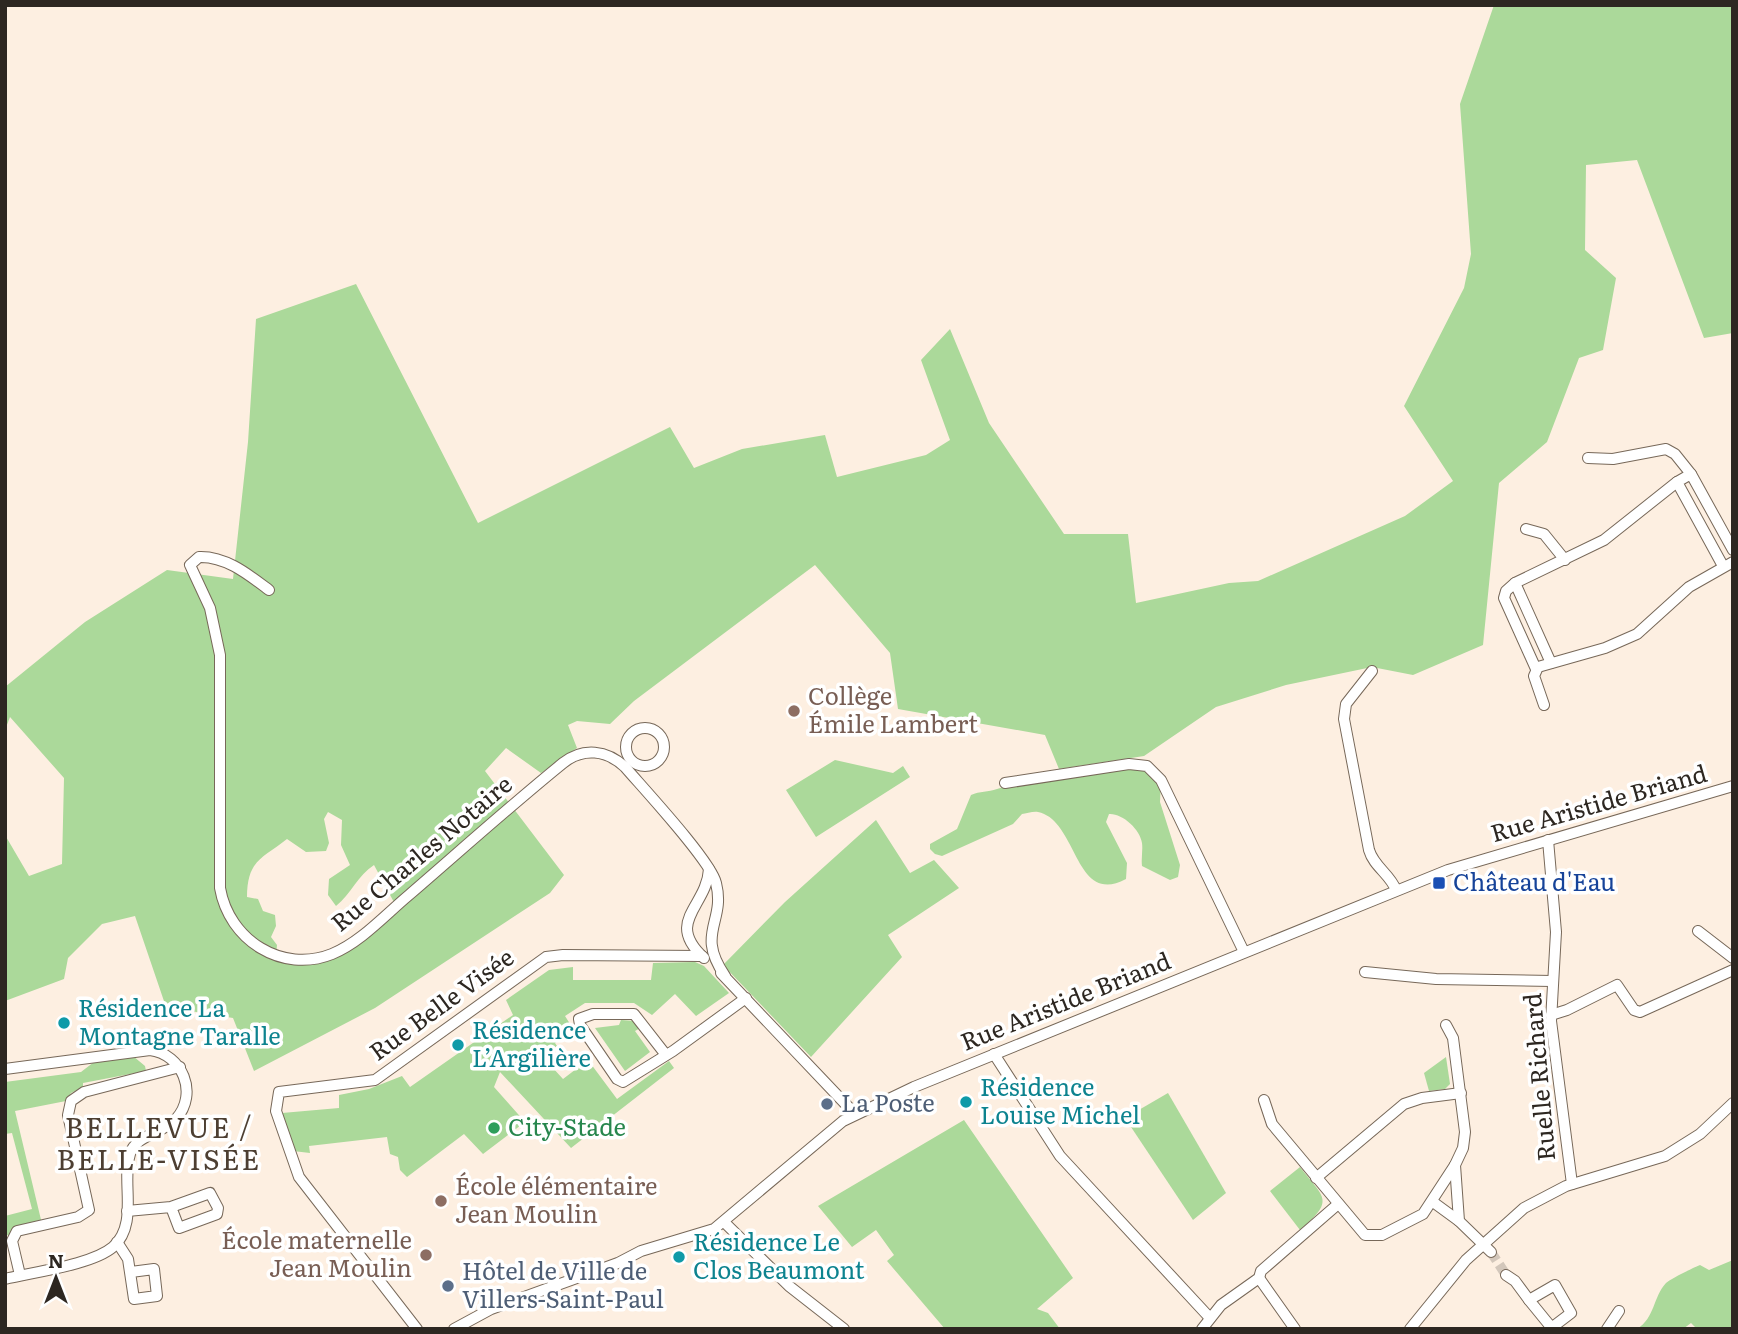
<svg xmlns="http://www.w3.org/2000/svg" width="1738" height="1334" viewBox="0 0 1738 1334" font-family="Literata,serif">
<rect width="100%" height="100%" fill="#fdefe1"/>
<g fill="#abd99a" fill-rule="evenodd">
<path d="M1494 5H1733V333L1704 338 1637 160 1586 165 1585 250 1616 278 1603 350 1579 358 1547 442 1499 483 1483 645 1413 675 1372 667 1286 685 1216 707 1144 756 1059 769 1045 735 898 709 890 653 815 565 634 701 610 724 577 721 568 725 577 748 541 773 506 748 485 771 564 875 550 893 375 1008 254 1071 233 1018 166 1007 135 916 102 924 68 958 64 979 5 1001V835L29 876 62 864 64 778 10 717 5 730V687L85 622 167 570 233 579 248 442 256 319 356 284 478 523 670 427 694 468 742 449 825 435 837 477 926 455 950 440 921 360 950 329 989 423 1064 534H1128L1136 603 1229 583 1258 581 1405 516 1453 481 1404 406 1464 288 1471 254 1460 104ZM328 812 342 820 341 845 350 865 329 879 328 895 336 906C351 894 358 875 374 865L396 906 331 954 276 956 277 945 271 937 276 926 275 915 263 911 258 899 247 897C247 860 263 858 287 839L306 852 326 851 329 843 324 819Z"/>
<polygon points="835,760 893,773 903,766 910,777 816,837 786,790"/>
<path d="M1136 764 1161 780 1160 802 1180 865 1178 877 1170 880 1142 866C1141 858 1143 851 1142 843 1140 829 1122 813 1109 814L1106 822 1127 863 1126 879C1074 907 1078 820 1038 812 1033 811 1026 814 1022 814L1013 824 942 856 935 854 930 849V844L957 829 971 795C980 791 988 792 997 789 1042 774 1089 770 1136 764Z"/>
<polygon points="876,820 910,873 934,860 959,888 888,935 902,957 811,1057 723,965 785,902"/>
<polygon points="695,962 704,966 729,993 696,1016 675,994 652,1015 634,1003 585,1003 565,1016 572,1027 555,1043 557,1046 542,1056 563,1079 588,1060 617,1099 669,1061 674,1068 571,1148 500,1072 494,1087 525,1122 483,1154 464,1134 407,1177 400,1170 398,1157 390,1154 387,1137 309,1146 310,1153 293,1151 282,1113 339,1108 339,1095 369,1089 402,1076 410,1087 513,1015 506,1000 549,970 573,967 573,980 651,980 653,963"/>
<polygon points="621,1020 635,1021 642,1027 635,1031 650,1052 625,1071 595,1028 619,1025"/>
<polygon points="133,1056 145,1066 146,1071 83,1083 83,1087 71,1093 66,1101 15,1111 42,1224 5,1236 5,1216 32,1209 12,1133 5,1134 5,1082 81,1072 94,1062"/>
<polygon points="1446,1057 1450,1084 1445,1089 1429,1091 1424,1073"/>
<polygon points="1168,1093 1226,1193 1193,1220 1125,1118"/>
<polygon points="964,1120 1073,1278 1037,1309 1048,1313 1060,1329 945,1329 887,1261 894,1255 876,1230 852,1247 818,1206"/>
<path d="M1300 1167C1325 1199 1335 1200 1300 1230L1270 1191Z"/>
<path d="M1733 1260V1329L1696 1328 1691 1323 1683 1329H1637C1655 1318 1653 1297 1666 1283 1670 1279 1695 1267 1700 1265L1709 1270Z"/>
</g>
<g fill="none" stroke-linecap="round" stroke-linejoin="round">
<polyline stroke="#d3c7bb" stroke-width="10" stroke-dasharray="10 5" stroke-linecap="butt" points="1491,1252 1506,1275"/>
<g stroke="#776859" stroke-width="12">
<g id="minor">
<polyline points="1588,458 1613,459 1666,449 1675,454 1691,474"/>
<polyline points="1526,529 1544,534 1565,560"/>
<polyline points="1723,566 1677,482 1691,474 1733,550"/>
<polyline points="1515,583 1604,540 1677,482"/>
<path d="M269 590C249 575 226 556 199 557L190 565 210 608 220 655V888C229 940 282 974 332 954 361 942 385 915 409 895 460 851 510 806 563 763 583 747 607 750 625 767 643 788 711 861 716 883 726 923 695 932 725 976"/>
<polyline points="1536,669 1504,598 1506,591 1515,583 1551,663"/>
<path d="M1372 671 1346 704 1344 719 1369 850C1374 867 1390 874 1396 890"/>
<polyline points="1544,705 1534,676 1538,667 1605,648 1637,634 1689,587 1733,562"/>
<circle cx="645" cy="747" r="19"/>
<polyline points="1005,783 1129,764 1147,766 1161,780 1244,952"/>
<polyline points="1548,840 1556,932 1551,1021 1572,1184"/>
<polyline points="1698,931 1733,958"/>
<path d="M704 958C664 921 707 907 709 869"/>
<polyline points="1365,972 1436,979 1552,981"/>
<polyline points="721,973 855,1114"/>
<polyline points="1551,1015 1567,1010 1617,985 1634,1010 1640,1012 1733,970"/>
<polyline points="1446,1025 1453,1038 1465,1132 1463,1148 1455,1165 1459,1221 1491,1252"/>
<polyline points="994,1054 1060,1156 1210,1318"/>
<polyline points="666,1055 634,1014 593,1014 579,1019 580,1025 617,1079 623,1082 673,1051 746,998"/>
<path d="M5 1069 150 1050C182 1054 199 1093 176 1119 164 1133 135 1135 130 1154 121 1182 139 1224 113 1247 92 1265 33 1272 5 1279"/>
<polyline points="1264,1100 1272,1124 1365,1235 1382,1235 1423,1214 1455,1165"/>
<polyline points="1316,1178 1404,1104 1422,1098 1461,1093"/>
<polyline points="1433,1202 1459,1221"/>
<polyline points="127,1211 171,1207 210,1193 218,1208 217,1214 179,1228 171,1207"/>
<polyline points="724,1222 789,1286 844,1329"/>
<polyline points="117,1242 128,1259 134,1299 157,1296 154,1269 131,1272"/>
<polyline points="20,1275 12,1241 17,1231 78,1217 89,1210 68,1115 71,1101 84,1092 180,1067"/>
<polyline points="1506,1275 1515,1281 1529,1300"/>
<polyline points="1259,1278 1295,1329"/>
<polyline points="417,1329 299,1177 276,1111 279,1092 375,1080 546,957 563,955 702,956"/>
<polyline points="454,1329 491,1309 618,1263 641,1251 714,1229 843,1121 914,1087 1448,870 1733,786"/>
<polyline points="1202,1329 1221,1305 1259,1278 1261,1271 1337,1205"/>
<polyline points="1410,1329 1466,1260 1524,1208 1566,1186 1665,1156 1700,1134 1733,1103"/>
<polyline points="1550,1329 1571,1313 1555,1285 1529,1300 1551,1327"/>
<polyline points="1607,1329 1619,1311"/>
</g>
</g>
<use href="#minor" stroke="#fff" stroke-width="10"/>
</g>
<g fill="#8d6e63" stroke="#fff" stroke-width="2.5">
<circle cx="794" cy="711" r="7"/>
<circle cx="441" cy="1201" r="7"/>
<circle cx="426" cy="1255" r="7"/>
</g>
<rect fill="#1a4fb4" stroke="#fff" stroke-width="2.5" x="1432" y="876" width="14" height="14" rx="3.5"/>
<g fill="#0f9aa8" stroke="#fff" stroke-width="2.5">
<circle cx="64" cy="1023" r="7"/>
<circle cx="458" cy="1045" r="7"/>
<circle cx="966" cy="1102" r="7"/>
<circle cx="679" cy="1257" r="7"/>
</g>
<g fill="#5c6f8a" stroke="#fff" stroke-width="2.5">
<circle cx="827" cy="1104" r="7"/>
<circle cx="448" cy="1286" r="7"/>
</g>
<circle fill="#2e9e5b" stroke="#fff" stroke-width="2.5" cx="494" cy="1128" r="7"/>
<g text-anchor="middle" stroke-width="7" stroke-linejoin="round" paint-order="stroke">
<g font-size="24" fill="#785e54" stroke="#fff" text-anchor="start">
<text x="808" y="705">Collège<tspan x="808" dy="28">Émile Lambert</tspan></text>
<text x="455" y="1195">École élémentaire<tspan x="455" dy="28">Jean Moulin</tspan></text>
<text x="412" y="1249" text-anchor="end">École maternelle<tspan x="412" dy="28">Jean Moulin</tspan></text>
</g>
<g font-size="24" fill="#2d2721" stroke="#fff">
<text transform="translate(1599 804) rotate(-16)" y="8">Rue Aristide Briand</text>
<text transform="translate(422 854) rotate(-40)" y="8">Rue Charles Notaire</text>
<text transform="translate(1066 1002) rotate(-22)" y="8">Rue Aristide Briand</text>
<text transform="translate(442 1005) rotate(-36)" y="8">Rue Belle Visée</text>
<text transform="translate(1540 1077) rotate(-95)" y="8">Ruelle Richard</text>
</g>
<g font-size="24" fill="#164399" stroke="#fff" text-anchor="start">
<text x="1453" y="891">Château d'Eau</text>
</g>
<g font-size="24" fill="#0d838f" stroke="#fff" text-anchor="start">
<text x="78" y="1017">Résidence La<tspan x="78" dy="28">Montagne Taralle</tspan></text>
<text x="472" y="1039">Résidence<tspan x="472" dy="28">L’Argilière</tspan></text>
<text x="980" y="1096">Résidence<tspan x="980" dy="28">Louise Michel</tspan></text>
<text x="693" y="1251">Résidence Le<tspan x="693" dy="28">Clos Beaumont</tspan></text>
</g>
<g font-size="24" fill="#4e5e75" stroke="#fff" text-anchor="start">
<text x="841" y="1112">La Poste</text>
<text x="462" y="1280">Hôtel de Ville de<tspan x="462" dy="28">Villers-Saint-Paul</tspan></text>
</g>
<g font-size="24" fill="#27864d" stroke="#fff" text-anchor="start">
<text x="508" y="1136">City-Stade</text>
</g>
<g font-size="28" letter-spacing="2" fill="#4d3f32" stroke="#fff">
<text x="159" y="1138">BELLEVUE /<tspan x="159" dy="32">BELLE-VISÉE</tspan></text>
</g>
</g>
<rect width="1738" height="1334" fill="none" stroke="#2d2721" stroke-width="14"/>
<g transform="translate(56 1278)" stroke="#ffffff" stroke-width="5" paint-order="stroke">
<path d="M0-5L12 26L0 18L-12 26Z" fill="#2d2721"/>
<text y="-10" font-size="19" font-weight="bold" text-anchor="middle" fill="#2d2721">N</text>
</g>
</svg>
